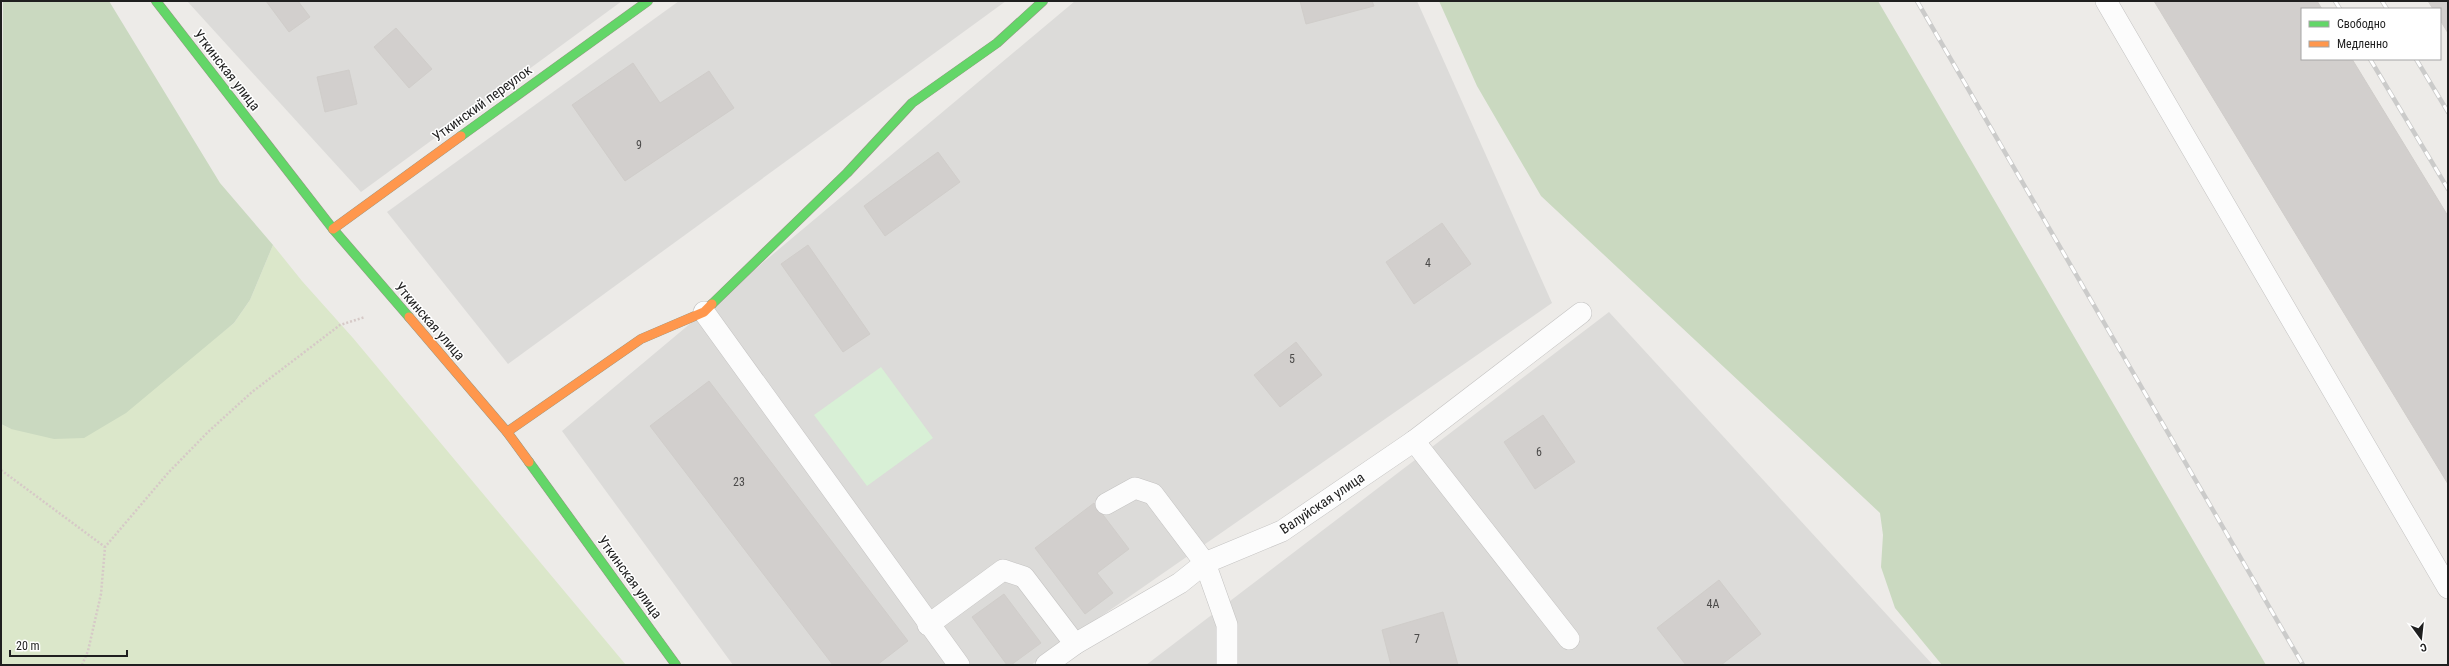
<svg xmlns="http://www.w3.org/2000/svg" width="2449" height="666" viewBox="0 0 2449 666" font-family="'Roboto Condensed',sans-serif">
<rect width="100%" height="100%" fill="#edebe8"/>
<g fill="#dcdbd9">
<polygon points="187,1 622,1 361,192"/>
<polygon points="679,1 1006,1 508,364 387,212"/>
<polygon points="1075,1 1417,1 1552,303 1031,665 733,665 562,431"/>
<polygon points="1609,312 1933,665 1146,665"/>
</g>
<polygon fill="#dbe7ca" points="273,245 302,281 353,338 626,665 1,665 1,424 11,429 195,354 234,323 250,300"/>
<g fill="#cad9c0">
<polygon points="3,1 109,1 220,183 273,245 250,300 234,323 126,413 84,438 54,439 11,429 1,424"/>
<polygon points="1439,1 1878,1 2266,665 1942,665 1895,608 1881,567 1883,535 1880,513 1541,196 1477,86"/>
</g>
<polygon fill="#d8f0d6" points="881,367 933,438 867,486 814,415"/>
<g fill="#d2cfcd" stroke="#d0cdca">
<polygon points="266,1 298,1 310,17 289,32"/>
<polygon points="1300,1 1372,1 1374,6 1306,24"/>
<polygon points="2154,1 2317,1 2322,9 2302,9 2302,59 2352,59 2448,216 2448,484"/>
<polygon points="2428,1 2448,1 2448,33 2440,20 2440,9 2433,9"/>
<polygon points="396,28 432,69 409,88 374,47"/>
<polygon points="633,63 660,103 709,71 734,108 625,181 572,105"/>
<polygon points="349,70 357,104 325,112 317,77"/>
<polygon points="938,152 960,182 885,236 864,206"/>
<polygon points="1442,223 1471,264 1414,304 1386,262"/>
<polygon points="808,245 870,334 843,352 781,264"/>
<polygon points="1296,342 1322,375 1280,407 1254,375"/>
<polygon points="709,381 908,641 877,665 833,665 650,426"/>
<polygon points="1543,415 1575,462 1535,489 1504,442"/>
<polygon points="1094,503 1129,549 1097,573 1113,593 1085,614 1035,548"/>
<polygon points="1719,580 1761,634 1721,665 1686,665 1657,628"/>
<polygon points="1004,594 1041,643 1011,665 1007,665 972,617"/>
<polygon points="1443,612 1458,665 1391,665 1382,630"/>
</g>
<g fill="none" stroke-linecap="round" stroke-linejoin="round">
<g stroke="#c4c3c2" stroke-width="22">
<g id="lane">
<polyline points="2106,1 2448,588"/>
<polyline points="704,312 959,665"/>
<polyline points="1414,441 1569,639"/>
<polyline points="1106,504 1135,488 1153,494 1205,563 1227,625 1227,665"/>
<polyline points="928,625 1003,570 1024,577 1075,644"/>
<polyline points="1046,665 1075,644 1180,583 1205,563 1282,531 1414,441 1581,313"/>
</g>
</g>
<g stroke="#959582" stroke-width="10">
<g id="fast">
<polyline points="156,1 333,229 409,317"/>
<polyline points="461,136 648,1"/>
<polyline points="712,304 847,173 912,103 997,43 1043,1"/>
<polyline points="529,462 676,665"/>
</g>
</g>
<g stroke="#959582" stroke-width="10">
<g id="slow">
<polyline points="333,229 461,136"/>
<polyline points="409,317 507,432 529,462"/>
<polyline points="507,432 641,339 704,312 712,304"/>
</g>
</g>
<g stroke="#d6c9c7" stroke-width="2.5" stroke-dasharray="2 2" stroke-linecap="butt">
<polyline points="1,470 105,547"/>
<polyline points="82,665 88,651 101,594 105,547 168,473 208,432 252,392 340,325 365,317"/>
</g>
<use href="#lane" stroke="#fcfcfc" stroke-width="21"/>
<use href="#fast" stroke="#63d668" stroke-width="9"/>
<use href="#slow" stroke="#ff974d" stroke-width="9"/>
<g stroke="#cbcbca" stroke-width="4.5">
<g id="rail">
<polyline points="1917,1 2303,665"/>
<polyline points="2335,1 2340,9"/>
<polyline points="2382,1 2387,9"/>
<polyline points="2370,59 2448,189"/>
<polyline points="2416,59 2448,112"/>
</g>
</g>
<use href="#rail" stroke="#fff" stroke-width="3" stroke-dasharray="9" stroke-linecap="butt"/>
</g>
<g text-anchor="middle" stroke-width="3" stroke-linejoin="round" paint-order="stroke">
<g font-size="12" fill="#4c4b4a">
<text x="639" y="149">9</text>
<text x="1428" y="267">4</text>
<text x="1292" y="363">5</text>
<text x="1539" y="456">6</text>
<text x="739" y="486">23</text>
<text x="1713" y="608">4А</text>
<text x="1417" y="643">7</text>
</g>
<g font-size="14" fill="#1f1f1f" stroke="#fff">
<text transform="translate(227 70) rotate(52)" y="5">Уткинская улица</text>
<text transform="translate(482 103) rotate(-36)" y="5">Уткинский переулок</text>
<text transform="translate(430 321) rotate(49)" y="5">Уткинская улица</text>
<text transform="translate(1322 503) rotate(-34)" y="5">Валуйская улица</text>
<text transform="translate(630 577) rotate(54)" y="5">Уткинская улица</text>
</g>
</g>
<rect width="2449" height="666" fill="none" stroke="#1f1f1f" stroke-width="4"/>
<rect x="2301" y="8" width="140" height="52" fill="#ffffff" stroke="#a5a5a5"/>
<rect x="2309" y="21" width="20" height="6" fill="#63d668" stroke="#a5a5a5"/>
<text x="2337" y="28" font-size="12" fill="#1f1f1f">Свободно</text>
<rect x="2309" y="41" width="20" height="6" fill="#ff974d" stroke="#a5a5a5"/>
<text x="2337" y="48" font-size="12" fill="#1f1f1f">Медленно</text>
<g transform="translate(2421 638) rotate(165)" stroke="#ffffff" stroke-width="3" paint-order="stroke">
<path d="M0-3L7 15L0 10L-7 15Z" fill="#1f1f1f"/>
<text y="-6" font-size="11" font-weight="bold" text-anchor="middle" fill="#1f1f1f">С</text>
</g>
<path d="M10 650v6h117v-6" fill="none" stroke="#1f1f1f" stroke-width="2"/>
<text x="16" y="650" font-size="12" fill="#1f1f1f" stroke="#ffffff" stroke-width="3" paint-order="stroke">20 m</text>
</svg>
